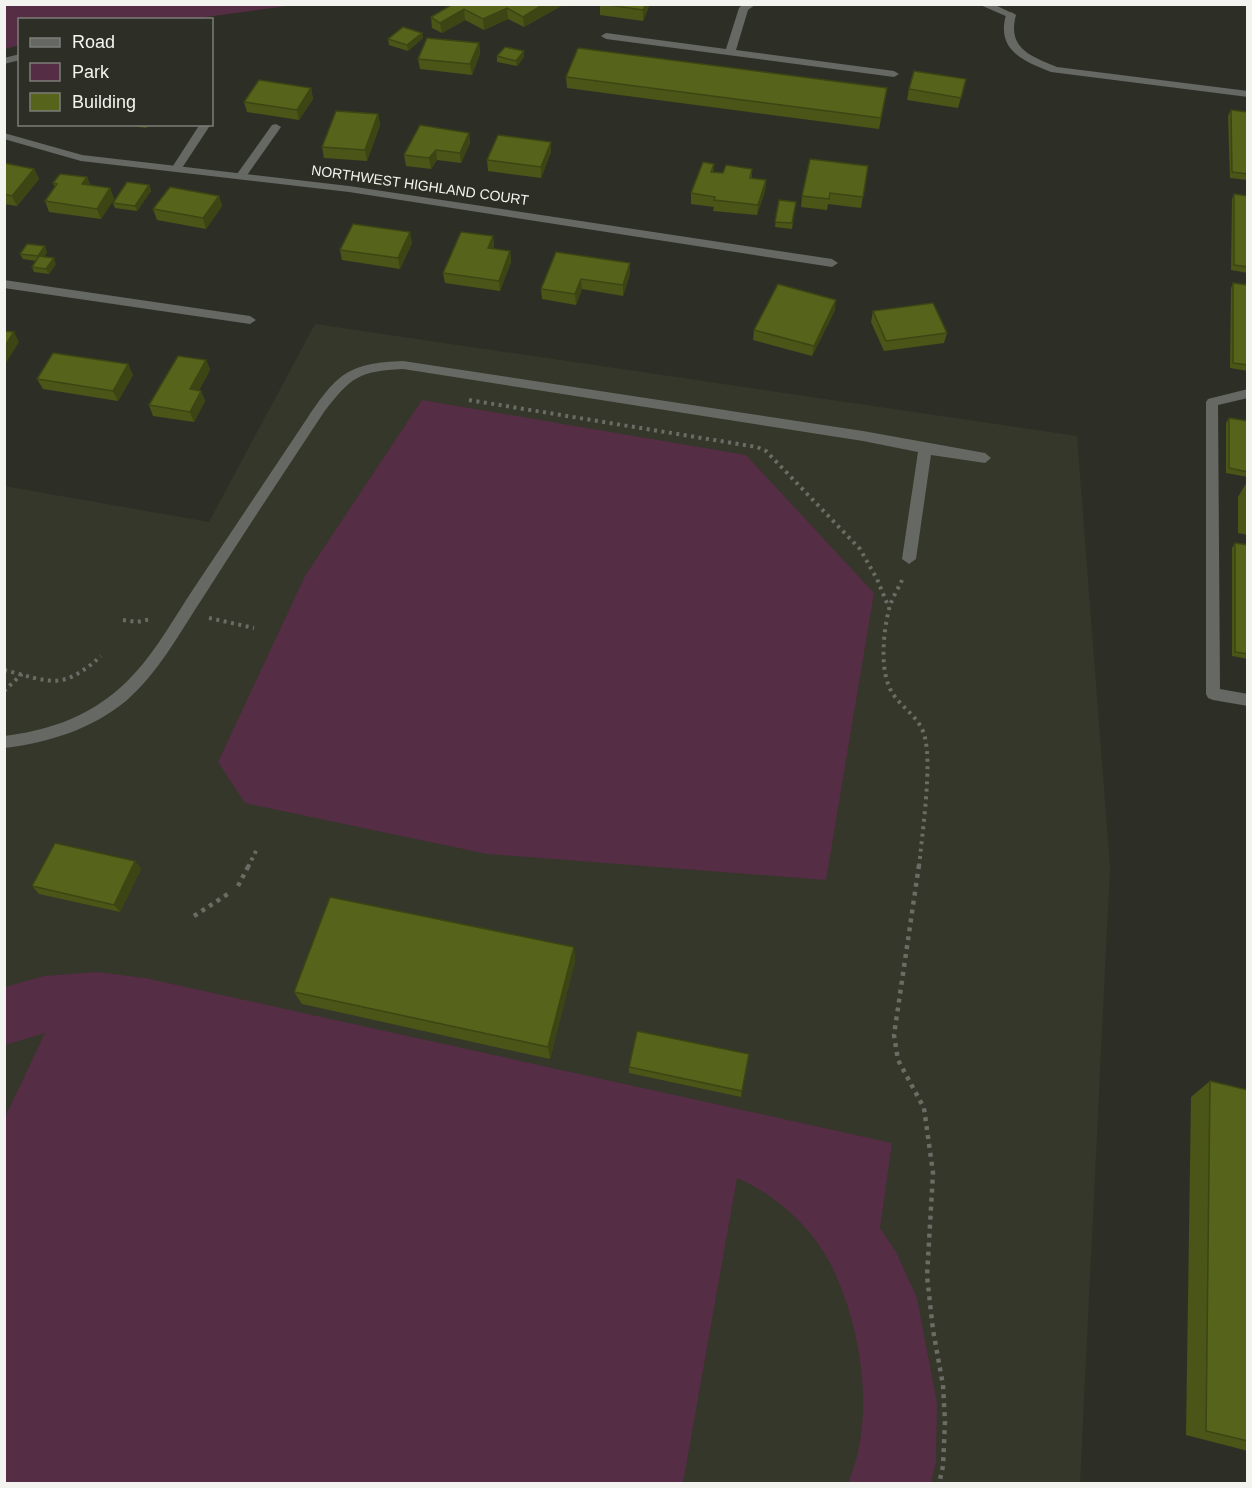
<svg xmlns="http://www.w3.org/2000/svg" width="1252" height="1488" viewBox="0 0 1252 1488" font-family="Helvetica,sans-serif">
<rect width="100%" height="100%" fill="#2d2f27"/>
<polygon fill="#343729" points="315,324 1077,436 1110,867 1080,1483 5,1483 4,486 209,522"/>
<g fill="#552d44">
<polygon points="5,4 294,4 294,5 184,20 20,20 19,45 5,49"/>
<polygon points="422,400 746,455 874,593 826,880 487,854 245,803 218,762 305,576"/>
<path d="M97 972 145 978 892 1143 880 1228 896 1252 917 1298 937 1403 936 1462 931 1483H848C876 1419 862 1329 832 1267 813 1228 776 1195 737 1178L683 1483H5V1117L45 1033 5 1045V987L44 976Z"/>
</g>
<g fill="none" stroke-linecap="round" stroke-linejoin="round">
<g stroke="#6a6c65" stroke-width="4" stroke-dasharray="3 4.5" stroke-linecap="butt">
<polyline points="469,400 757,447 766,451 860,549 877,579 889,608"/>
<path d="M902 580C898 589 891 600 889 609 883 634 879 673 893 694 903 709 918 716 924 734 933 762 922 834 919 867"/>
<polyline points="209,618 254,628"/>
<polyline points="123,620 137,622 151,619"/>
<path d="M4 670C51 682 62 691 101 656"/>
<polyline points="4,691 22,674"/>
<polyline points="248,867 258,847"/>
</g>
<g stroke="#6a6c65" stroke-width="4.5" stroke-dasharray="4 5" stroke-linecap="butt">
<polyline points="919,865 894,1035 898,1060 924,1108 933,1173 927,1276 933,1330 943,1385 945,1422 943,1466 939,1484"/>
<polyline points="238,886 249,865"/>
<polyline points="194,916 231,892"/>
</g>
<g fill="#666863" fill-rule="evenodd">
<polygon points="743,4 756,4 748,10 736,50 894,71 899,74 894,77 606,39 601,36 606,33 726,49 739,8"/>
<polygon points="978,4 993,4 1016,15 1008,17"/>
<polygon points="200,124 211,124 180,171 172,171 171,169"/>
<polygon points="276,124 281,127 245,178 237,178 237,174 272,125"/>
<polygon points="4,280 250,316 256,320 250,324 4,288"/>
<path d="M403 361 863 431 985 453 991 458 985 463 931 455 916 559 909 564 902 559 918 452 863 441 403 369C359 371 351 377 324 412 283 474 242 536 202 599 179 634 158 673 126 701 92 729 48 743 4 748V736C45 731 82 719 114 693 148 666 170 624 194 588 232 531 270 474 308 417 338 373 349 363 403 361Z"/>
<polygon points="1248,389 1248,398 1218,405 1220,689 1248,694 1248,706 1213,700 1208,698 1206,694 1206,402 1208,399"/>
</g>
<g fill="#666863" fill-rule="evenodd">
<path d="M1011 12 1016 15C1007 48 1030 56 1057 67L1248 91V97L1051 72C1023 61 996 50 1006 15Z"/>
<polygon points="20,54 20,60 4,64 4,58"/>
<polygon points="4,133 82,155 349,186 832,259 838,263 832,267 349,192 81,161 4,139"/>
</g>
</g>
<g fill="#4a5517">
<polygon points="453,4 561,6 524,27 508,19 484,30 465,20 442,33 432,28 431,17"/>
<polygon points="600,4 650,4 643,21 600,15"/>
<polygon points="422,33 423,38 408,51 389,45 388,39"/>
<polygon points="479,43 480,54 472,75 420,69 418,59"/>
<polygon points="497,56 524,57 517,66 497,62"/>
<polygon points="566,77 887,88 879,129 567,88"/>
<polygon points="966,79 958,108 907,100 909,89"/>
<polygon points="311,88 313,99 299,120 247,112 244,102"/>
<polygon points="1231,110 1248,112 1248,180 1230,178 1228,116"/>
<polygon points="378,114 380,125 367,161 324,158 322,147"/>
<polygon points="118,124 151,124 146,128"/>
<polygon points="469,133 470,143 461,163 437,160 431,169 406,166 404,155"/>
<polygon points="551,142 551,152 541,178 488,171 487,160"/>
<polygon points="4,163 34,169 39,179 17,206 4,204"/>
<polygon points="714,164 713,172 723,173 752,169 752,178 766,180 765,191 757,215 713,211 714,207 691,204 691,193"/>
<polygon points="868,166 861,208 828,204 827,210 801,207 802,196"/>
<polygon points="87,177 90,185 110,188 114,199 101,219 49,212 45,201 55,188 53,183"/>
<polygon points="149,185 151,191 137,211 115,208 113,203"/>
<polygon points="1234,194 1248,196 1248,273 1231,270 1232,199"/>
<polygon points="219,196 222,206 206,229 157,220 153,209"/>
<polygon points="779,200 796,202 792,229 775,227"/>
<polygon points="493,236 494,247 494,249 510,251 511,262 500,291 445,283 443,273"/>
<polygon points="412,243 400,269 342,260 340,250"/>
<polygon points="47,252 44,257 56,264 49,274 34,272 32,267 36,261 23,259 20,254"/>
<polygon points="630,263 630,274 623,296 582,289 576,305 542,299 541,289"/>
<polygon points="1233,283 1248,285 1248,371 1230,368 1231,288"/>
<polygon points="835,310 812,356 753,340 754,330"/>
<polygon points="873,311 947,333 944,343 884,351 871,322"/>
<polygon points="206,360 210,370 199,390 201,391 205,401 194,422 153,416 149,405"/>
<polygon points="128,364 133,375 118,401 43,389 37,379"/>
<polygon points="1229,418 1248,421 1248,477 1226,473 1226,423"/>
<polygon points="1248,480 1248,535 1238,533 1238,497"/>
<polygon points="1235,543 1248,545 1248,659 1232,656 1232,548"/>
<polygon points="135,861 141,869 120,912 39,894 32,886"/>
<polygon points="574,947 575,961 550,1059 302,1004 294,992"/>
<polygon points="629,1067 742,1091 741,1097 629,1073"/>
<polygon points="1210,1081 1248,1090 1248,1451 1186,1435 1191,1097"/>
</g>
<g fill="#3c4513">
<polygon points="544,4 561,4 561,6 524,27 523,17"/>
<polygon points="646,4 650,4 643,21 643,10"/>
<polygon points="507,8 508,19 484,30 483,19"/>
<polygon points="464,9 465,20 442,33 440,23"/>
<polygon points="422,33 423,38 408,51 407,45"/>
<polygon points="479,43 480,54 472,75 470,64"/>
<polygon points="524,51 524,57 517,66 516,61"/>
<polygon points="311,88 313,99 299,120 297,110"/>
<polygon points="378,114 380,125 367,161 365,150"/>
<polygon points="469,133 470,143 461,163 460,153"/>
<polygon points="551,142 551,152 541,178 541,167"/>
<polygon points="436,150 437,160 431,169 429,158"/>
<polygon points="34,169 39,179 17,206 12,196"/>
<polygon points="87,177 91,188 82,184"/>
<polygon points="766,180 765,191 757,215 758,205"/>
<polygon points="149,185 151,191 137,211 135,206"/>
<polygon points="110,188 114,199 101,219 97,209"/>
<polygon points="219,196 222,206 206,229 203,218"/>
<polygon points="410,232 412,243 400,269 398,258"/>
<polygon points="493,236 494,247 490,259 488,248"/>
<polygon points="45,246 47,252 41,261 38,256"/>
<polygon points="510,251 511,262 500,291 499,281"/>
<polygon points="54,258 56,264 49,274 46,269"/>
<polygon points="630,263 630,274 623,296 623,285"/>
<polygon points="581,279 582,289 576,305 575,294"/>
<polygon points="836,300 835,310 812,356 814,346"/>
<polygon points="14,332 19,342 4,366 4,347"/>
<polygon points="206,360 210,370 194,399 190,389"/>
<polygon points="128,364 133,375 118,401 113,391"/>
<polygon points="201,391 205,401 194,422 190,412"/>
<polygon points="135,861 141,869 120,912 114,905"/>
<polygon points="574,947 575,961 550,1059 548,1047"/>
</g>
<g fill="#56631b" stroke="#3c4513" stroke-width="1.5">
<polygon points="453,4 544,4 523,17 507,8 483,19 464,9 440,23 431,17"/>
<polygon points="601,4 646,4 643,10"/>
<polygon points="403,27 422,33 407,45 388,39"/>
<polygon points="427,38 479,43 470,64 418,59"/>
<polygon points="505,47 524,51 516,61 497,56"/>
<polygon points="578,48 887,88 881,118 566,77"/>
<polygon points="914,71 966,79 961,98 909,89"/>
<polygon points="259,80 311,88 297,110 244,102"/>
<polygon points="1231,110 1248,112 1248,174 1232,172"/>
<polygon points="336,111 378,114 365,150 322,147"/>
<polygon points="420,125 469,133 460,153 436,150 429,158 404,155"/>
<polygon points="498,135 551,142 541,167 487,160"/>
<polygon points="810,159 868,166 863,197 830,193 829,199 802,196"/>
<polygon points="703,162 714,164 711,172 723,173 726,165 752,169 750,178 766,180 758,205 714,200 715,197 691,193"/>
<polygon points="4,163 34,169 12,196 4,194"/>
<polygon points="60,174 87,177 82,184 110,188 97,209 45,201 57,184 53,183"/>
<polygon points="127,182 149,185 135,206 113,203"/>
<polygon points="170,187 219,196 203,218 153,209"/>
<polygon points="1234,194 1248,196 1248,267 1234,265"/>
<polygon points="779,200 796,202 792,223 775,222"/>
<polygon points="353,224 410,232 398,258 340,250"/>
<polygon points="461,232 493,236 488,248 510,251 499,281 443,273"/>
<polygon points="27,244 45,246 38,256 20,254"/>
<polygon points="556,252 630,263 623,285 581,279 575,294 541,289"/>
<polygon points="39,256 54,258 46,269 32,267"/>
<polygon points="1233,283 1248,285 1248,365 1233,363"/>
<polygon points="778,284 836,300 814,346 754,330"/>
<polygon points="933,303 947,333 886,341 873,311"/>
<polygon points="4,331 14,332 4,347"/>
<polygon points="53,353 128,364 113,391 37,379"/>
<polygon points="178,356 206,360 190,389 201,391 190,412 149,405"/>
<polygon points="1229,418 1248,421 1248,472 1229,468"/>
<polygon points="1235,543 1248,545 1248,654 1235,652"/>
<polygon points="55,843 135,861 114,905 32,886"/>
<polygon points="330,897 574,947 548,1047 294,992"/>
<polygon points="637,1031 749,1054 742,1091 629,1067"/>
<polygon points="1210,1081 1248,1090 1248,1441 1206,1431"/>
</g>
<g text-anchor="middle" stroke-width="5" stroke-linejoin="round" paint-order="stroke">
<g font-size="14" fill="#f3f4ef" stroke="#2d2f27">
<text transform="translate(420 185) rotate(8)" y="5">NORTHWEST HIGHLAND COURT</text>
</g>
</g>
<rect width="1252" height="1488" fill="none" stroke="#f3f4ef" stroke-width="12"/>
<rect x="18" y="18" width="195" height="108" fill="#2d2f27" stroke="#7c7e77" stroke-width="1.5"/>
<rect x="30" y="38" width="30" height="9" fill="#666863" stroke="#7c7e77" stroke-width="1.5"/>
<text x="72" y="48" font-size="18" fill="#f3f4ef">Road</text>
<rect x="30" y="63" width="30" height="18" fill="#552d44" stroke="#7c7e77" stroke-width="1.5"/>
<text x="72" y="78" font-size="18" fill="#f3f4ef">Park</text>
<rect x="30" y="93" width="30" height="18" fill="#56631b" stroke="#7c7e77" stroke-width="1.5"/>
<text x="72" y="108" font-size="18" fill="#f3f4ef">Building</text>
</svg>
